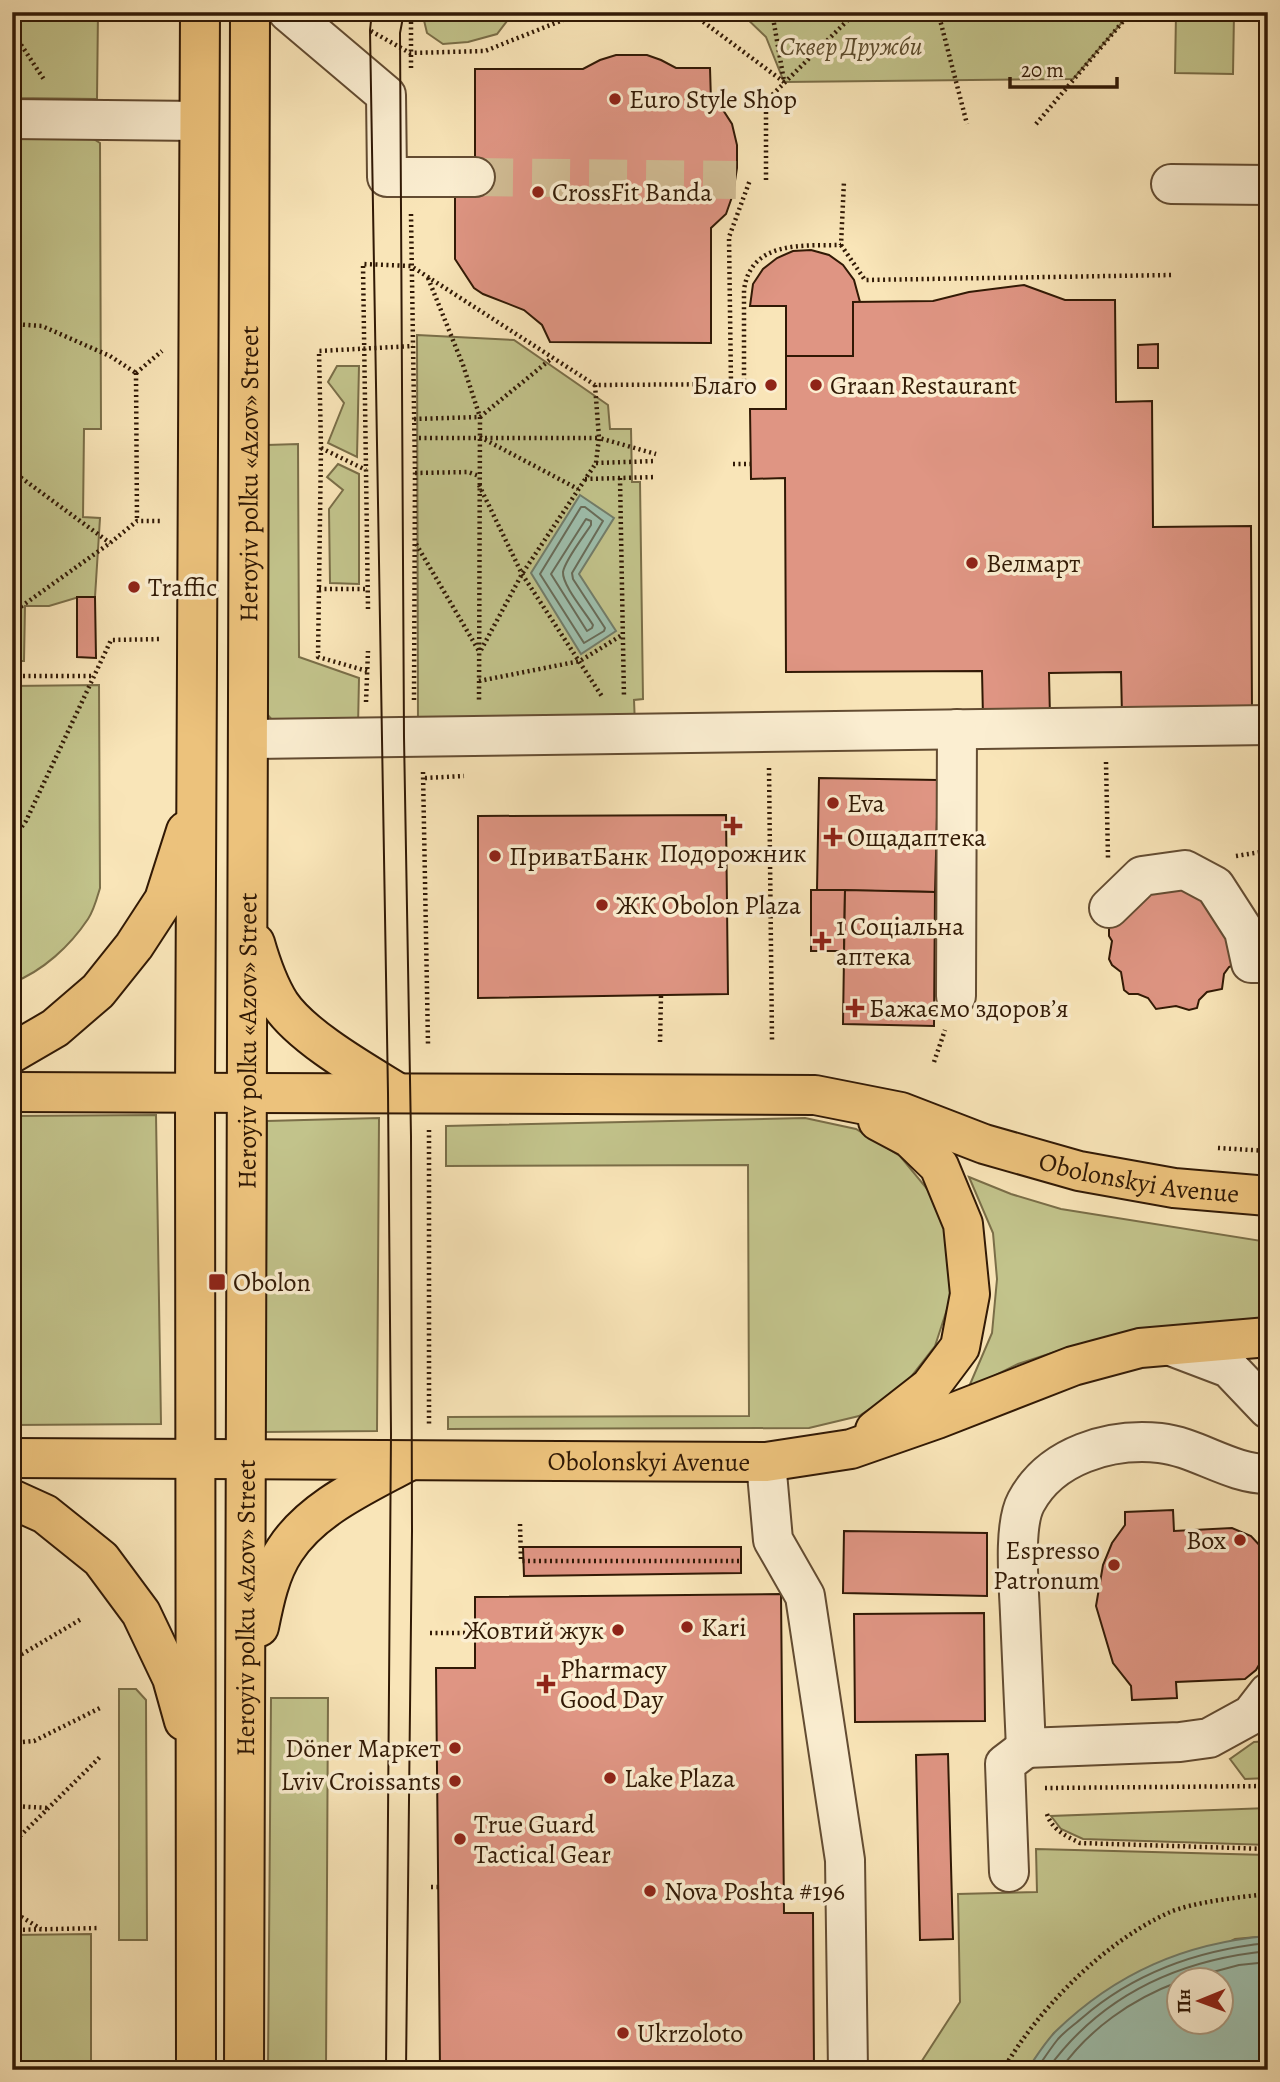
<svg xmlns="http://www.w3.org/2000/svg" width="1280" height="2082" viewBox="0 0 1280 2082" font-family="Alegreya,serif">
<rect width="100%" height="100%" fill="#f9e5b8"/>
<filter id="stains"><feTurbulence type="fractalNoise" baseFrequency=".00286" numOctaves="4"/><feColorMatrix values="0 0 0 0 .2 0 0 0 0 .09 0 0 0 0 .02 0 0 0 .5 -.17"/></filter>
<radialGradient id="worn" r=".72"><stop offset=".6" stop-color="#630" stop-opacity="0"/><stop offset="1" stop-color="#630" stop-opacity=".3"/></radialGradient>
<g fill="#c2c38b" stroke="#7a6e48" stroke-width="2">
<polygon points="12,12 98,12 97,99 12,98"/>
<polygon points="422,12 514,12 497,34 468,42 443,44 427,33"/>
<polygon points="740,12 1131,12 1073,79 784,82 766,37"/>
<polygon points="1176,14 1234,14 1233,74 1175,73"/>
<polygon points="12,135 87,135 100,143 101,429 84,429 83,517 100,518 95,597 79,597 49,606 25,606 24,661 12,661"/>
<polygon points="417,335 514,340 608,405 610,429 631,429 632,482 640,482 643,699 634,700 635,725 418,730"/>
<polygon points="337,366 359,366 357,457 328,443 344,403 328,382"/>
<polygon points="298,444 299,657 359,678 358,727 280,729 266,713 267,445"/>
<polygon points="338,464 359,474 359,584 330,583 329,509 343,490 327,477"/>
<path d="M99 685 100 888C97 898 94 910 88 919 70 946 43 971 12 983V686Z"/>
<polygon points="156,1115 161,1424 12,1425 12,1116"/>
<polygon points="379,1118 377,1431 265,1432 267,1121"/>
<polygon points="805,1118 856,1129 900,1156 933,1196 951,1245 951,1297 935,1346 903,1387 859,1416 809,1428 448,1429 448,1417 749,1416 748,1165 446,1166 446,1126"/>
<polygon points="969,1177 1011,1194 1061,1209 1268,1242 1268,1323 1070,1347 1018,1364 968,1389 992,1333 997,1279 993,1233"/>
<polygon points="119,1689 136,1689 146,1700 147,1940 119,1940"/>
<polygon points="271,1698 328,1698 326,2070 268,2070"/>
<polygon points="1268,1741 1268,1778 1245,1779 1230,1759 1254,1742"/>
<polygon points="1268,1808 1268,1845 1083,1839 1061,1829 1051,1816"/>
<polygon points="1036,1849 1268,1855 1268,1936 1235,1939 1054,2033 1027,2070 916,2070 960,2002 958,1894 1037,1892"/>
<polygon points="91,1934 91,2070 12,2070 12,1935"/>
</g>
<g fill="#9ebfad" stroke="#727d6a" stroke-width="2" fill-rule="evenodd">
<polygon points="580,495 614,518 579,574 616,631 581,654 531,573"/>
<path d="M1268 1936V2070H1027C1036 2057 1045 2042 1056 2031 1116 1973 1185 1943 1268 1936ZM1178 1980H1220V2022H1178Z"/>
</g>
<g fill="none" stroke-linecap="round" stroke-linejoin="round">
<g stroke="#686c59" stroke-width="2">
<polygon points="581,507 585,507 603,521 572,573 573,579 605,628 604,631 584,643 540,574"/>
<path d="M586 519 591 521V525C584 536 565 560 563 572 562 585 586 613 593 625L592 628 587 631 551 574Z"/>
<polyline points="1183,1980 1239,1965 1268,1962"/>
<path d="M1036 2070C1043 2060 1050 2049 1058 2039 1065 2031 1074 2025 1082 2018 1135 1972 1198 1950 1268 1943"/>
<path d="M1047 2070C1101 1995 1177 1960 1268 1951"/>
<path d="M1060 2070C1089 2029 1132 1999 1178 1982"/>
</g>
</g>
<g fill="#df9583" stroke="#311905" stroke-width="2">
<polygon points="616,55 647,55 661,60 676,68 710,68 711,101 723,110 732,124 737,145 737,168 733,194 726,214 711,228 711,343 550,342 542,325 524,310 483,294 474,288 455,259 455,192 475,192 475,69 583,69 600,60"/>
<polygon points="811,250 829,255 843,265 854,280 860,302 853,302 853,356 786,356 786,306 750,306 753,284 763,269 777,258 793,251"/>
<polygon points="1024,285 1065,300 1115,300 1116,402 1152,401 1153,527 1251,526 1252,715 1122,716 1121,672 1049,673 1050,717 983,718 982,671 786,672 785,478 751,479 750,409 786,409 786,356 853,356 853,302 933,301 969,292"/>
<polygon points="1158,344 1158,368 1138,368 1138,345"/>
<polygon points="77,597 95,597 96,658 77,657"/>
<polygon points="819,778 938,780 935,892 817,890"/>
<polygon points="726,815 728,994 478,998 478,816"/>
<polygon points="1162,872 1240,926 1238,963 1229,967 1224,974 1222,989 1207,992 1199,1000 1197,1008 1189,1010 1176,1006 1156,1009 1148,998 1138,994 1129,994 1124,990 1121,972 1112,965 1109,959 1112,941 1109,936 1109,922"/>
<polygon points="811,890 845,890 844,951 811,951"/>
<polygon points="845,890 935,892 934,1026 843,1024"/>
<polygon points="1173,1510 1174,1531 1232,1528 1251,1536 1263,1549 1263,1658 1256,1670 1245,1679 1176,1682 1177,1698 1132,1700 1131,1686 1113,1663 1096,1606 1103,1565 1112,1543 1125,1525 1125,1512"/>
<polygon points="844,1531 987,1533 987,1596 843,1593"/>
<polygon points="523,1547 741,1547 741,1573 524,1576"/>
<polygon points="781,1594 784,1913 813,1913 814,2070 440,2070 436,1668 475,1668 475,1597"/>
<polygon points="984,1613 985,1721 855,1722 854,1614"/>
<polygon points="948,1754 953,1939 920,1940 916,1755"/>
</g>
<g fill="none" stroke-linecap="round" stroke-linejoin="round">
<polyline stroke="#d1bc94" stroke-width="38" stroke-dasharray="38 19" stroke-linecap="butt" points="475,177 736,180"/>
<g stroke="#634c32" stroke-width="42">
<g id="minor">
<polyline points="288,12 386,95 387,177 475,177"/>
<polyline points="12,119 199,121"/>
<polyline points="1171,184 1268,185"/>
<polyline points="248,739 1268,725"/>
<polyline points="1109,908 1142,876 1185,870 1215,886 1244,931 1251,963 1268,963"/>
<polyline points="956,996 957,729"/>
<polyline points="1171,1346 1229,1368 1268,1409"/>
<polyline points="766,1462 773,1540 805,1596 845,1860 848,2070"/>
<path d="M1268 1474C1230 1474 1197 1447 1160 1443 1110 1438 1051 1455 1026 1502 1013 1526 1019 1586 1020 1614 1022 1658 1024 1703 1026 1748L1180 1742 1209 1738 1251 1715 1268 1693"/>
<polyline points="1009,1872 1005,1764 1026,1748"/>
</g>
</g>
<g stroke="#311905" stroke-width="42">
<g id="major">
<path d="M255 943C261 964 268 985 280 1004 302 1037 364 1072 398 1093"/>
<polyline points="12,1053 55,1028 98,991 134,946 164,900 186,831"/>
<path id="s1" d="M12 1092 815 1095 901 1112 984 1144 1079 1171 1174 1188 1268 1196"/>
<polyline points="875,1430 930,1387 960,1347 970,1294 963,1224 939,1166 910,1138 878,1121"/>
<path id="s2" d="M12 1458 766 1462 851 1449 937 1419 1073 1366 1140 1348 1268 1337"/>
<polyline points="12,1499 45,1514 101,1559 141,1613 172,1678 184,1721"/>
<path d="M259 1627C264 1602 270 1572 285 1550 312 1508 365 1485 407 1462"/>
<polyline points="196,2070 195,1093 200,12"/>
<path id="s3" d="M244 2070 250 12"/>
</g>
</g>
<g stroke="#311905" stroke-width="4.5" stroke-dasharray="2 3.5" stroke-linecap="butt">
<polyline points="690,12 784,82"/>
<polyline points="772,12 784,81"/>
<polyline points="938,12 967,124"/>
<polyline points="939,17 949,12"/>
<polyline points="12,31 45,81"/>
<polyline points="371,31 410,53 485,51 583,12"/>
<polyline points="411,68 411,12"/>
<polyline points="1036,124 1131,12"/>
<polyline points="766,180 766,101 856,12"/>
<polyline points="411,214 415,473 414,702"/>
<polyline points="841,245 865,280 1172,275"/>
<polyline points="428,278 463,365 480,417 479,701"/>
<polyline points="12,324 42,326 110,356 136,373"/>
<polyline points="136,373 137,521"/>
<polyline points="136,373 162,351"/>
<polyline points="731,384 729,237 750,180"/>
<polyline points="414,419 480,417 552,358"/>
<polyline points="480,437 578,489"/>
<polyline points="419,438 599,438 595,385"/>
<polyline points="321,448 366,470"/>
<polyline points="596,463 655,461"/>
<polyline points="733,464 751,464"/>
<polyline points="12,471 110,543"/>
<polyline points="415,473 468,472 479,476"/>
<polyline points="620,478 624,698"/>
<polyline points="585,479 656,477"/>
<polyline points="479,485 522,574 603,698"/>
<polyline points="416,544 479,651"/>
<polyline points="319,589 367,589"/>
<path d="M368 609 363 264 411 266 595 385 744 384V290C751 240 802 246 841 245L844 181"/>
<polyline points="12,613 110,543 137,521 161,521"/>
<polyline points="481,650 522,574 596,463 599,438 656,454"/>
<polyline points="367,671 318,657 321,448 319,351 413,346"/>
<polyline points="12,676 93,676"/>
<polyline points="479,681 580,661 622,635"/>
<polyline points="366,702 368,651"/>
<polyline points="1106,762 1108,858"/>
<polyline points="769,768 772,1040"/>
<polyline points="423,772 428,1044"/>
<polyline points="425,778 464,776"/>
<polyline points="12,840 26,821 111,640 162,639"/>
<polyline points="1236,856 1267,851"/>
<polyline points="660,1042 661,995"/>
<polyline points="934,1062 945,1030"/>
<polyline points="429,1130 429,1426"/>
<polyline points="1218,1148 1268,1151"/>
<polyline points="520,1524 521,1561 742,1561"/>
<polyline points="430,1633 475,1633"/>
<polyline points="12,1660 83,1618"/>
<polyline points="12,1743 34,1741 100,1708"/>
<polyline points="1045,1788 1268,1786"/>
<polyline points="12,1806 49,1808"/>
<path d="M1047 1814C1052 1830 1066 1836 1080 1843L1268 1849"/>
<polyline points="12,1844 100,1757"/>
<polyline points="431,1887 438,1887"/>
<polyline points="12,1911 41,1929"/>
<polyline points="12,1930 100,1928"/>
<path d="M1003 2070C1038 2009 1103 1943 1168 1913 1192 1902 1240 1897 1268 1894"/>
</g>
<use href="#minor" stroke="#fbeed1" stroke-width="38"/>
<use href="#major" stroke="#ecc27c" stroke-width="38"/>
<g stroke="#311905" stroke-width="2">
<polyline points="372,12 370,30 388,1093 391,1434 386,2070"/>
<polyline points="404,12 400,33 404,737 411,1136 412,1531 406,2070"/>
</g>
</g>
<g fill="#8f2418" stroke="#fbeed1" stroke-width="2.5">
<circle cx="615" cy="99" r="7"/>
<circle cx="538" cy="192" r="7"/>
<circle cx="771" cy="385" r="7"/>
<circle cx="816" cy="385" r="7"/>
<circle cx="972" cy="563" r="7"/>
<circle cx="134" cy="587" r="7"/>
<circle cx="833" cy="803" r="7"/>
<path d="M729.5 815.5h7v7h7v7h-7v7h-7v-7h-7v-7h7z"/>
<path d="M829.5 826.5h7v7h7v7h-7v7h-7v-7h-7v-7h7z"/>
<circle cx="495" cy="856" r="7"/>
<circle cx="602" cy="905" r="7"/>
<path d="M818.5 930.5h7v7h7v7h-7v7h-7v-7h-7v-7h7z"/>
<path d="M851.5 997.5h7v7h7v7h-7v7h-7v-7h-7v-7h7z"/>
<rect x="208" y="1273" width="18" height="18" rx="3.5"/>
<circle cx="1240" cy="1540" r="7"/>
<circle cx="1114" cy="1565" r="7"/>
<circle cx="687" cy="1627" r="7"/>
<circle cx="618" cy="1630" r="7"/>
<path d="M542.5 1673.5h7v7h7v7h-7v7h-7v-7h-7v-7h7z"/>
<circle cx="455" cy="1748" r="7"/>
<circle cx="610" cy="1778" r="7"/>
<circle cx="455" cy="1781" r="7"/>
<circle cx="460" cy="1839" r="7"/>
<circle cx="650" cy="1891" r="7"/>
<circle cx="623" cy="2033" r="7"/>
</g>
<g text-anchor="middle" stroke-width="7" stroke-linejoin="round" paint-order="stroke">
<g font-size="26" font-style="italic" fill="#5c4c2d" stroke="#fbeed1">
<text x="851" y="55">Сквер Дружби</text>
</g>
<g font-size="26" fill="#311905" stroke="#fbeed1" text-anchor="start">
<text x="629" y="108">Euro Style Shop</text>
<text x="552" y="201">CrossFit Banda</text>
<text x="757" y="394" text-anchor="end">Благо</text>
<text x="830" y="394">Graan Restaurant</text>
<text x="986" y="572">Велмарт</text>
<text x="148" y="596">Traffic</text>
<text x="847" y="812">Eva</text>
<text x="847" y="846">Ощадаптека</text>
<text x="733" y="862" text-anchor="middle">Подорожник</text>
<text x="509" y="865">ПриватБанк</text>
<text x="616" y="914">ЖК Obolon Plaza</text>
<text x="836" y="935">1 Соціальна<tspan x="836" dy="30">аптека</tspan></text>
<text x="869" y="1017">Бажаємо здоровʼя</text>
<text x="233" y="1291">Obolon</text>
<text x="1226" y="1549" text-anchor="end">Box</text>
<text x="1100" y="1559" text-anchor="end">Espresso<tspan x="1100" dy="30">Patronum</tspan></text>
<text x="701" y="1636">Kari</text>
<text x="604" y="1639" text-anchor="end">Жовтий жук</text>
<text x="560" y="1678">Pharmacy<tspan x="560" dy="30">Good Day</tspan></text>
<text x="441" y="1757" text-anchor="end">Döner Маркет</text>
<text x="624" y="1787">Lake Plaza</text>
<text x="441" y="1790" text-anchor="end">Lviv Croissants</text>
<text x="474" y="1833">True Guard<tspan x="474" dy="30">Tactical Gear</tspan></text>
<text x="664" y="1900">Nova Poshta #196</text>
<text x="637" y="2042">Ukrzoloto</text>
</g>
<g font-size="26" fill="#311905" stroke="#fbeed1">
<text dy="9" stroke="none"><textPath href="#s3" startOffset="1596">Heroyiv polku «Azov» Street</textPath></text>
<text dy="9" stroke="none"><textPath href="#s3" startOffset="1029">Heroyiv polku «Azov» Street</textPath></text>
<text dy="9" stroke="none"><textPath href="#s1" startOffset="1139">Obolonskyi Avenue</textPath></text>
<text dy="9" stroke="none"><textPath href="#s2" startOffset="637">Obolonskyi Avenue</textPath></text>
<text dy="9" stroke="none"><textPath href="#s3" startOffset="462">Heroyiv polku «Azov» Street</textPath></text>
</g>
</g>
<rect width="1280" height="2082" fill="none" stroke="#f9e5b8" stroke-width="42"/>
<rect x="14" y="14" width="1252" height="2054" fill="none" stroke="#311905" stroke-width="3.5"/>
<rect x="21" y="21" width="1238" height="2040" fill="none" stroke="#311905" stroke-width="2"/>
<g transform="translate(1200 2001) rotate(269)"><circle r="33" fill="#fbeed1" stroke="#aa997f" stroke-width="2"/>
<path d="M0-5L12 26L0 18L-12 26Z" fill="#8f2418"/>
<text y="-10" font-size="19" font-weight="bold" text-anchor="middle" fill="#311905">Пн</text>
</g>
<path d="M1010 77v10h107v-10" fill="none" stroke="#311905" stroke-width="3.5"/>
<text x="1021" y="77" font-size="21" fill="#311905" stroke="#fbeed1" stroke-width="5" paint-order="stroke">20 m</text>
<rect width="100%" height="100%" filter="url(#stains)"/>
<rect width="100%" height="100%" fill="url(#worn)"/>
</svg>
